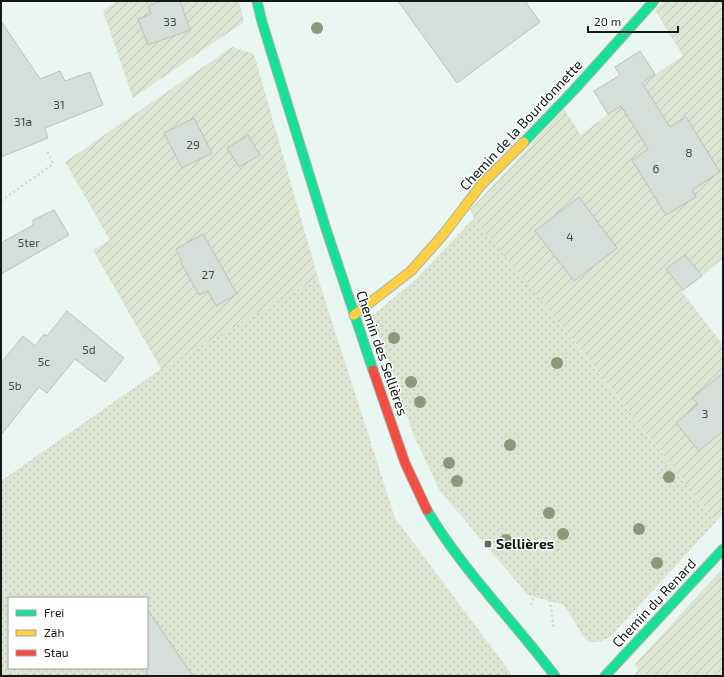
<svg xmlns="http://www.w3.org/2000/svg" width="724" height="677" viewBox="0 0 724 677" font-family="'Exo 2',sans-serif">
<defs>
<pattern id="grass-dots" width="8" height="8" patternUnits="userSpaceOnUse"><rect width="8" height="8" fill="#dce5d2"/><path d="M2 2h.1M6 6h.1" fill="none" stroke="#bcc4b3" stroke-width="1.8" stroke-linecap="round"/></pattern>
<pattern id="garden-furrows" width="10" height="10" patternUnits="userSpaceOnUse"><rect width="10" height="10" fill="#dce5d2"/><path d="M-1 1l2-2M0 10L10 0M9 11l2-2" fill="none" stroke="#bcc4b3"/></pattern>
</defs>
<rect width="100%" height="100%" fill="#eaf6f2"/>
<g fill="url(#grass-dots)" fill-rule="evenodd">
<polygon points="474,218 485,229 716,522 610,637 600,642 588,642 582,634 564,605 528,595 440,491 414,436 372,316 415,280"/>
<path d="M318 278 395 518 513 676H1V481L161 369ZM9 598H147V668H9Z"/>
</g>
<g fill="url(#garden-furrows)">
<polygon points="117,1 239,1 244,22 133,98 103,11"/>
<polygon points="664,1 723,1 723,261 721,260 682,292 723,345 723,514 716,522 573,340 474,218 470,210 564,109 581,135 608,114 634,98 630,91 683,56 655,10"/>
<polygon points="232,47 254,54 318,278 161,369 93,250 110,240 65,162"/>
<polygon points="723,568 723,676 634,676 638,670 635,664"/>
</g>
<g fill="#d6ded9" stroke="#bbc2be">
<polygon points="162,1 180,1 190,30 148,45 138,19 151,14 148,6"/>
<polygon points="398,1 525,1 540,22 457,83"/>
<polygon points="1,21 40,79 60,71 65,81 90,72 103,105 45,128 48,138 1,157"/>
<polygon points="640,51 655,74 642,83 670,127 686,117 720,172 692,190 696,197 666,215 632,160 648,149 621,106 608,114 594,91 620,75 615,67"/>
<polygon points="194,118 212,153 182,168 164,133"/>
<polygon points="248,135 260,155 239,167 227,148"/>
<polygon points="579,197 617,248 574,281 535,231"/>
<polygon points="54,210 69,235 1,274 1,243 33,225 33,220"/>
<polygon points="203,234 237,294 216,306 208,291 199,295 181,263 182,262 176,249"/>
<polygon points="685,255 702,276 683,290 666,269"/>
<polygon points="67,311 124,358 105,382 75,359 47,393 39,387 1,435 1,363 23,336 35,346 44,334 47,336"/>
<polygon points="723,373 723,433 722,432 699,451 676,423 698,404 692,398"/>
<polygon points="147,609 193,676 147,676"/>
</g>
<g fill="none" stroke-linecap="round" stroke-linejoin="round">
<g stroke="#aab2af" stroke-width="11">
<g id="fast">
<polyline points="257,1 262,22 326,229 373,370"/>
<polyline points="524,142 574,90 654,1"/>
<path d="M427 510C462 570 513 620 555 676"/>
<polyline points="605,676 723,549"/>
</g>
</g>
<g stroke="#aab2af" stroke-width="11">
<polyline id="slow" points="354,315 411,271 443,235 481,185 524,142"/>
</g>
<g stroke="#aab2af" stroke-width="11">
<polyline id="jam" points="373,370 405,463 427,510"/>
</g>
<g stroke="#d6d8d8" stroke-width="2.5" stroke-dasharray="2 3" stroke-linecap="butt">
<polyline points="1,201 53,164 47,151"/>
<polyline points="1,590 3,605 9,625"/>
<polyline points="549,595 554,629"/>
<polyline points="531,605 536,591 536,568"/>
<polyline points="21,668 24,676"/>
</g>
<use href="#fast" stroke="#16e098" stroke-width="9"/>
<use href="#slow" stroke="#ffcf43" stroke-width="9"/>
<use href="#jam" stroke="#f24e42" stroke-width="9"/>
</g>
<g fill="#8e9779">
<circle cx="317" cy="28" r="6"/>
<circle cx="394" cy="338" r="6"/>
<circle cx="557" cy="363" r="6"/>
<circle cx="411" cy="382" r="6"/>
<circle cx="420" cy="402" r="6"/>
<circle cx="510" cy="445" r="6"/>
<circle cx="449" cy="463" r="6"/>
<circle cx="669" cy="477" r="6"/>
<circle cx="457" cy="481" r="6"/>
<circle cx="549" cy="513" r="6"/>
<circle cx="639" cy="529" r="6"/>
<circle cx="563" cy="534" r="6"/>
<circle cx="506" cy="540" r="6"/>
<circle cx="657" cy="563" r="6"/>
</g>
<rect fill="#5d6662" stroke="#fff" stroke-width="1.5" x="484" y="540" width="8" height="8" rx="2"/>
<g text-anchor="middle" stroke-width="3" stroke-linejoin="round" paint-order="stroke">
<g font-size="12" fill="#424a46">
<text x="170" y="26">33</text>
<text x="59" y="109">31</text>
<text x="23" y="126">31a</text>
<text x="193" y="149">29</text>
<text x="689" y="157">8</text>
<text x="656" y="173">6</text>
<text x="570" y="241">4</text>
<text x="29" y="247">5ter</text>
<text x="208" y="279">27</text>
<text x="89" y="354">5d</text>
<text x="44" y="366">5c</text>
<text x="15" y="390">5b</text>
<text x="705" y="418">3</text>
</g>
<g font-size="14" fill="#111815" stroke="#fff">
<text transform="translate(521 125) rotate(-47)" y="5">Chemin de la Bourdonnette</text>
<text transform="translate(382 353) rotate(71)" y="5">Chemin des Sellières</text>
<text transform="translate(654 603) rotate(-47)" y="5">Chemin du Renard</text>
</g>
<g font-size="14" font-weight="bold" fill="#111815" stroke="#fff" text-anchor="start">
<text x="496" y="549">Sellières</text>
</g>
</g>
<rect width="724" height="677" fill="none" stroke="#111815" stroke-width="4"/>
<rect x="8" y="597" width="140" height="72" fill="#ffffff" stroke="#a0a3a1"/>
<rect x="16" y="610" width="20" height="6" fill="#16e098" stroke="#a0a3a1"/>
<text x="44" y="617" font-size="12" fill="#111815">Frei</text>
<rect x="16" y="630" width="20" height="6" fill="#ffcf43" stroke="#a0a3a1"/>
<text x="44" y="637" font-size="12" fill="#111815">Zäh</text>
<rect x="16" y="650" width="20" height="6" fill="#f24e42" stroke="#a0a3a1"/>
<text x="44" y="657" font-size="12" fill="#111815">Stau</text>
<path d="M588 26v6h90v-6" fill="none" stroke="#111815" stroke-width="2"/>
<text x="594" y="26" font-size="12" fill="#111815" stroke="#ffffff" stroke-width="3" paint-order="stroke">20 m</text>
</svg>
